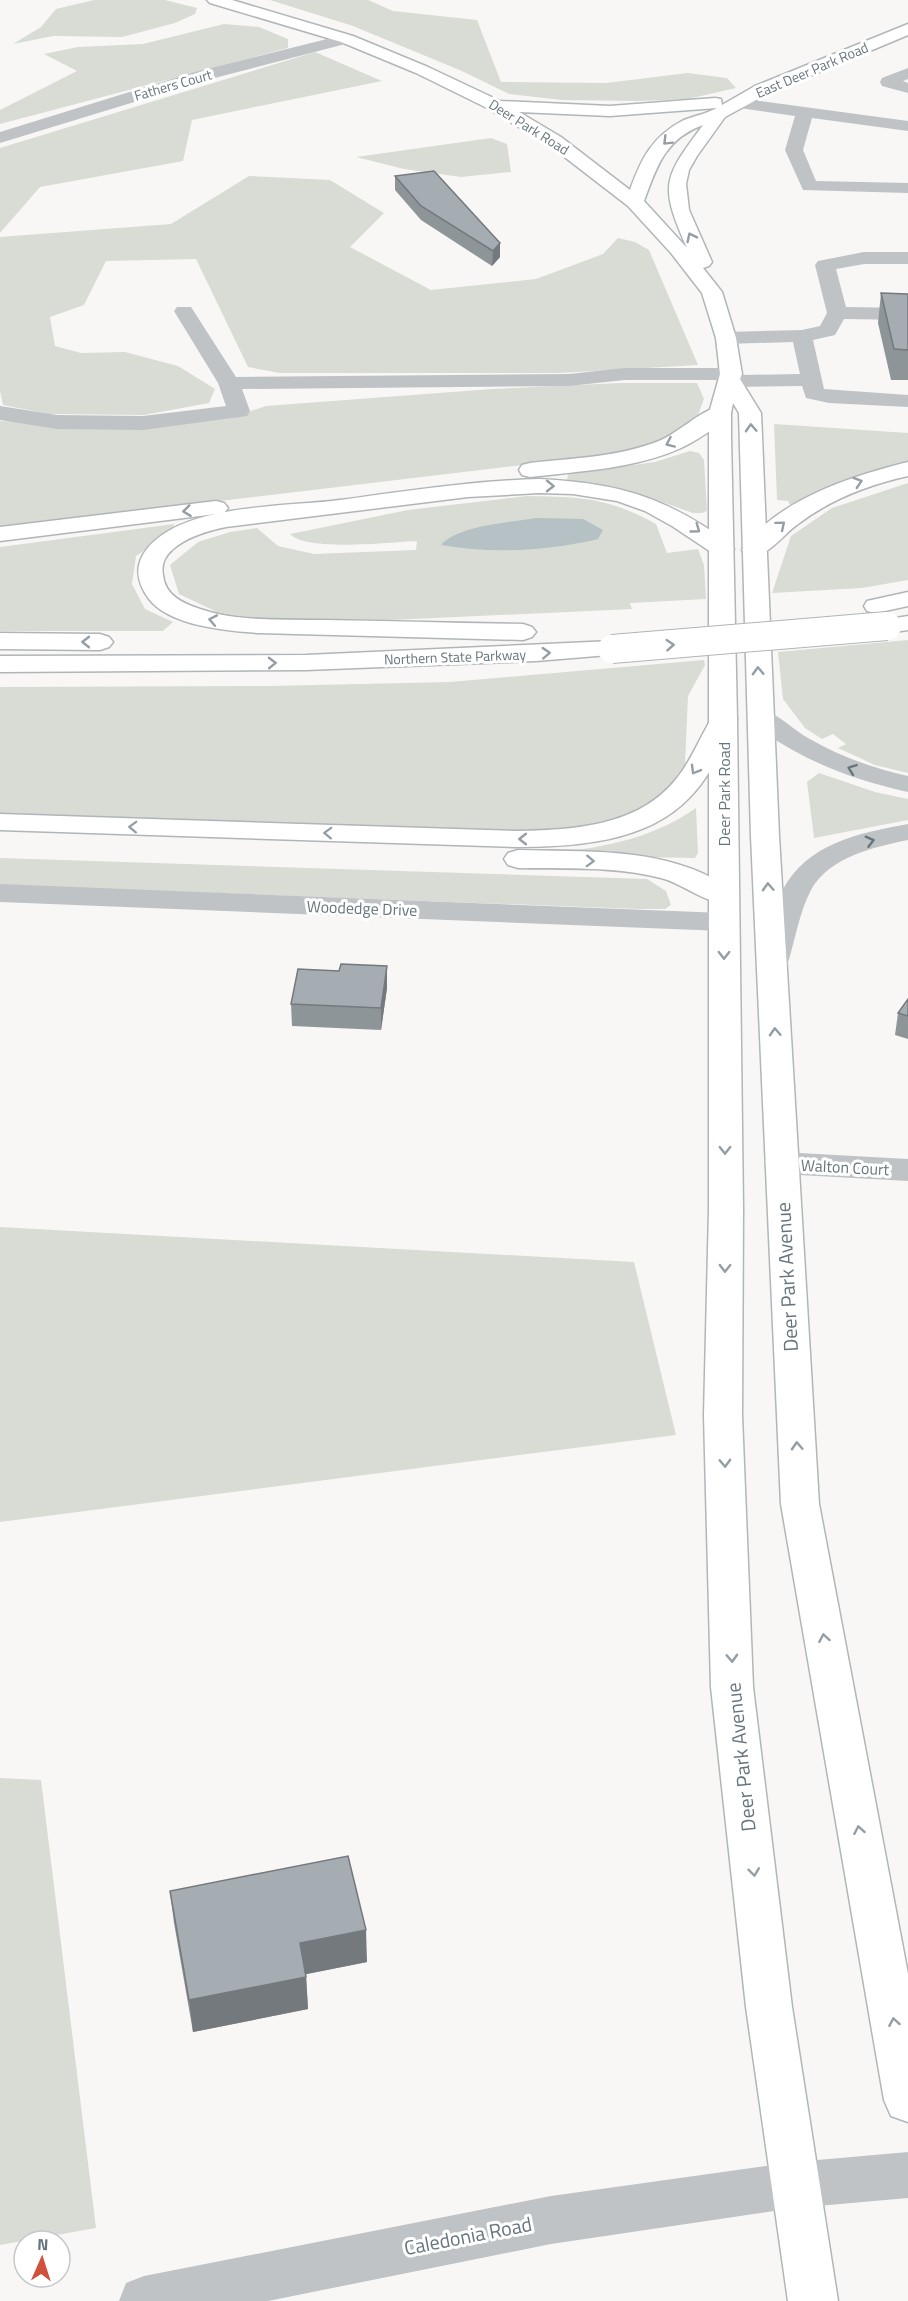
<svg xmlns="http://www.w3.org/2000/svg" width="908" height="2301" viewBox="0 0 908 2301" font-family="'Titillium Web',sans-serif">
<rect width="100%" height="100%" fill="#f8f7f5"/>
<g fill="#d8dcd5">
<polygon points="94,0 165,0 197,8 195,14 175,23 122,37 53,36 13,44 41,27 56,9"/>
<polygon points="270,0 368,0 393,11 477,20 501,82 606,83 688,73 727,78 736,88 688,99 638,101 562,100 509,94 462,71 353,26"/>
<polygon points="224,24 259,27 288,39 288,48 0,124 0,110 77,71 44,54 78,47 143,44"/>
<polygon points="315,52 382,81 192,120 183,161 40,187 0,233 0,148"/>
<polygon points="491,138 507,144 511,172 461,177 404,169 356,157"/>
<polygon points="249,176 330,180 384,213 350,247 431,290 536,279 603,254 618,238 635,242 649,250 698,365 559,373 280,373 248,367 196,259 106,261 84,305 50,317 55,346 81,353 125,352 178,366 215,389 209,403 144,415 49,414 3,405 0,391 0,237 171,224"/>
<path d="M620 383H697L704 399C701 405 700 412 697 417 678 448 614 452 582 458L0 527V421L130 427 230 418 266 406 492 389Z"/>
<polygon points="774,424 908,433 908,463 851,478 791,507 788,501 777,500"/>
<polygon points="690,451 699,453 704,460 707,511 702,513 693,513 628,490 567,481 568,474 655,462"/>
<polygon points="908,483 908,580 862,588 772,593 791,536 832,508"/>
<path d="M527 496C581 497 607 497 656 524L667 553 698 549 704 565 706 599 630 603 632 609 391 620 286 623 217 612 179 594 170 565 198 542 230 532 257 528 278 546 314 554 416 550 417 541C392 542 306 552 290 534L408 510Z"/>
<polygon points="174,524 172,532 136,556 132,584 145,609 173,622 163,631 0,631 0,547"/>
<polygon points="908,640 908,773 875,765 838,748 846,744 833,734 822,739 805,728 783,699 778,652"/>
<polygon points="704,660 705,665 688,696 685,764 665,793 623,816 567,830 485,831 0,816 0,687 270,686 450,682"/>
<polygon points="819,773 875,792 908,799 908,820 814,838 807,782"/>
<path d="M696 808 698 853 695 858 542 855C599 847 647 842 696 808Z"/>
<polygon points="0,858 647,879 666,891 671,905 665,909 639,909 0,885"/>
<polygon points="0,1227 634,1262 676,1435 0,1522"/>
<polygon points="0,1778 41,1780 96,2228 0,2245"/>
</g>
<path fill="#b5c1c4" d="M536 518 583 519 603 530 598 539C548 551 492 554 441 545 459 525 509 523 536 518Z"/>
<g fill="none" stroke-linecap="round" stroke-linejoin="round">
<g stroke="#b1b6b9" stroke-width="3">
<path id="major" d="M207 0H232L353 36 428 67 500 101 610 106 715 98 721 99 722 105 755 86 908 24V35L767 94 725 117 697 156 689 170 686 184 689 210 712 262 709 266 703 268 722 292 736 338 742 374 740 379 761 413 779 836 819 1504 908 1974V2122L891 2116 884 2100 781 1504 751 836 739 413 733 403 731 413V436L737 719 743 1209 742 1415 753 1687 792 2007 838 2301H788L746 2007 711 1687 704 1415 709 1209V413L720 374 716 338 702 293 671 253 628 206 549 145 485 107 416 73 341 42 210 3ZM717 108C706 114 693 116 682 121 652 137 641 159 630 190L561 137 519 112 610 116ZM703 125C663 179 659 184 687 248L644 201C657 166 665 139 703 125Z"/>
</g>
<g stroke="#b1b5b8" stroke-width="3">
<g id="highway">
<path d="M720 406 728 408 731 413 728 418C713 429 698 440 681 448 635 469 580 471 530 477L522 475 519 470 522 465 530 463C573 458 619 457 659 441 680 432 698 412 720 406Z"/>
<path d="M908 462V476C868 485 831 499 798 524 782 535 767 560 746 555L742 550C776 500 852 476 908 462Z"/>
<path d="M539 479C619 483 666 497 730 544L734 549 730 554 722 556 714 554 672 526 645 511 617 501 573 494 539 493 468 497 226 527C207 531 186 537 172 550 165 556 161 565 163 575 165 595 182 603 200 609 238 622 283 619 322 620 389 621 456 623 523 624L532 627 536 632 532 637 523 640 259 633C227 631 170 626 149 599 138 584 134 569 144 553 177 503 287 507 340 500 407 491 472 481 539 479Z"/>
<polygon points="216,501 224,503 228,508 224,513 0,541 0,527"/>
<polygon points="908,592 908,606 876,613 867,611 864,606 867,601"/>
<polygon points="908,616 908,630 887,633 878,631 875,626 878,621"/>
<polygon points="0,633 100,634 109,637 113,642 109,647 100,650 0,649"/>
<polygon points="612,641 621,644 625,649 621,654 536,661 306,670 0,672 0,656 306,655"/>
<path d="M724 711 733 713 737 719C723 746 711 776 689 798 646 843 573 847 515 847L0 830V814L515 831C572 830 639 827 677 778 693 758 701 734 715 713Z"/>
<path d="M518 850C583 852 657 847 716 880 724 885 732 888 738 896L733 902C710 908 685 884 661 878 615 866 565 869 518 868L508 865 504 859 508 853Z"/>
</g>
</g>
<g fill="#bfc3c6" fill-rule="evenodd">
<polygon points="347,34 355,39 353,42 203,81 0,143 0,132 191,73"/>
<polygon points="908,68 908,79 903,81 908,83 908,93 882,86 880,82 882,78"/>
<polygon points="738,98 908,121 908,131 812,118 803,150 816,181 908,183 908,193 803,190 785,150 795,116 732,107 730,103 732,99"/>
<polygon points="864,252 908,252 908,264 864,264 836,269 846,307 908,308 908,320 844,319 835,335 813,340 824,389 908,395 908,407 829,403 806,398 802,386 731,387 724,385 721,380 625,380 569,386 242,389 250,411 247,416 143,430 57,429 0,420 0,406 57,415 143,416 226,406 218,383 174,311 177,307 191,307 236,377 569,374 625,368 731,368 738,370 741,375 800,374 793,342 726,344 719,342 716,338 719,334 726,332 802,330 820,326 827,313 815,265 818,261"/>
<path d="M760 709C778 713 792 729 808 738 839 756 872 768 908 776V792C849 779 799 759 751 723L747 717 751 711Z"/>
<path d="M908 824V840C874 847 829 857 811 890 799 913 795 941 787 966L783 972 772 975 761 972 757 966C765 941 769 914 782 891 807 843 859 833 908 824Z"/>
<polygon points="0,884 723,913 733,916 738,922 733,928 723,931 0,902"/>
<polygon points="781,1152 908,1159 908,1181 781,1174 769,1171 764,1163 769,1155"/>
<polygon points="908,2152 908,2198 795,2208 551,2244 268,2301 119,2301 126,2283 144,2276 551,2196 795,2162"/>
</g>
<use href="#major" fill="#fff" fill-rule="evenodd"/>
<use href="#highway" fill="#fff" fill-rule="evenodd"/>
<g stroke="#b1b5b8" stroke-width="30" stroke-linecap="butt">
<polyline id="highway-bridge" points="612,649 887,626"/>
</g>
<use href="#highway-bridge" stroke="#fff" stroke-width="28"/>
</g>
<g fill="#8e9599">
<polygon points="395,176 500,243 500,257 492,266 421,220 395,190"/>
<polygon points="881,293 908,294 908,380 891,380 878,323"/>
<polygon points="387,966 387,988 381,1030 292,1026 291,1004 339,971"/>
<polygon points="908,999 908,1039 895,1035 898,1013"/>
<polygon points="170,1891 367,1962 306,1974 308,2009 193,2032 174,1923"/>
</g>
<g fill="#74797d">
<polygon points="500,243 500,257 492,266 493,251"/>
<polygon points="387,966 387,988 381,1030 381,1008"/>
<polygon points="366,1930 367,1962 302,1975 300,1943"/>
<polygon points="306,1977 308,2009 193,2032 189,2000"/>
</g>
<g fill="#a5adb2" stroke="#74797d" stroke-width="1.5">
<polygon points="434,171 500,243 493,251 421,206 395,176"/>
<polygon points="881,293 908,294 908,350 894,349"/>
<polygon points="341,964 387,966 381,1008 291,1004 298,969 339,971"/>
<polygon points="908,999 908,1016 898,1013"/>
<polygon points="348,1856 366,1930 300,1943 306,1977 189,2000 170,1891"/>
</g>
<defs><path id="oneway-chevron" d="M-2-3.5L2.5 0L-2 3.5" fill="none" stroke-width="1.6" stroke-linecap="round" stroke-linejoin="round" transform="scale(1.5)"/></defs>
<g stroke="#949ea4">
<use href="#oneway-chevron" transform="translate(667 141) rotate(135)"/>
<use href="#oneway-chevron" transform="translate(691 237) rotate(-116)"/>
<use href="#oneway-chevron" transform="translate(751 428) rotate(-93)"/>
<use href="#oneway-chevron" transform="translate(670 443) rotate(156)"/>
<use href="#oneway-chevron" transform="translate(858 482) rotate(-18)"/>
<use href="#oneway-chevron" transform="translate(550 486) rotate(1)"/>
<use href="#oneway-chevron" transform="translate(187 511) rotate(173)"/>
<use href="#oneway-chevron" transform="translate(781 525) rotate(-40)"/>
<use href="#oneway-chevron" transform="translate(696 529) rotate(36)"/>
<use href="#oneway-chevron" transform="translate(213 620) rotate(-169)"/>
<use href="#oneway-chevron" transform="translate(86 642) rotate(-180)"/>
<use href="#oneway-chevron" transform="translate(670 645) rotate(-4)"/>
<use href="#oneway-chevron" transform="translate(546 653) rotate(-3)"/>
<use href="#oneway-chevron" transform="translate(272 663) rotate(-1)"/>
<use href="#oneway-chevron" transform="translate(758 671) rotate(-92)"/>
<use href="#oneway-chevron" transform="translate(695 770) rotate(120)"/>
<use href="#oneway-chevron" transform="translate(133 827) rotate(-178)"/>
<use href="#oneway-chevron" transform="translate(328 833) rotate(-178)"/>
<use href="#oneway-chevron" transform="translate(523 839) rotate(180)"/>
<use href="#oneway-chevron" transform="translate(590 861) rotate(2)"/>
<use href="#oneway-chevron" transform="translate(768 887) rotate(-93)"/>
<use href="#oneway-chevron" transform="translate(724 955) rotate(90)"/>
<use href="#oneway-chevron" transform="translate(775 1032) rotate(-93)"/>
<use href="#oneway-chevron" transform="translate(725 1150) rotate(90)"/>
<use href="#oneway-chevron" transform="translate(725 1268) rotate(91)"/>
<use href="#oneway-chevron" transform="translate(797 1446) rotate(-93)"/>
<use href="#oneway-chevron" transform="translate(725 1463) rotate(88)"/>
<use href="#oneway-chevron" transform="translate(824 1638) rotate(-100)"/>
<use href="#oneway-chevron" transform="translate(732 1658) rotate(88)"/>
<use href="#oneway-chevron" transform="translate(859 1830) rotate(-100)"/>
<use href="#oneway-chevron" transform="translate(754 1872) rotate(83)"/>
<use href="#oneway-chevron" transform="translate(894 2022) rotate(-100)"/>
</g>
<g stroke="#66757d">
<use href="#oneway-chevron" transform="translate(852 769) rotate(-160)"/>
<use href="#oneway-chevron" transform="translate(870 841) rotate(-15)"/>
</g>
<g text-anchor="middle" stroke-width="6" stroke-linejoin="round" paint-order="stroke">
<g font-size="14" fill="#66757d" stroke="#fff">
<text transform="translate(812 70) rotate(-23)" y="5">East Deer Park Road</text>
<text transform="translate(173 85) rotate(-16)" y="5">Fathers Court</text>
<text transform="translate(529 127) rotate(32)" y="5">Deer Park Road</text>
<text transform="translate(455 657) rotate(-2)" y="5">Northern State Parkway</text>
</g>
<g font-size="16" fill="#66757d" stroke="#fff">
<text transform="translate(724 794) rotate(-90)" y="6">Deer Park Road</text>
<text transform="translate(362 908) rotate(2)" y="6">Woodedge Drive</text>
<text transform="translate(845 1167) rotate(3)" y="6">Walton Court</text>
</g>
<g font-size="20" fill="#66757d" stroke="#fff">
<text transform="translate(787 1277) rotate(-93)" y="7">Deer Park Avenue</text>
<text transform="translate(741 1757) rotate(-96)" y="7">Deer Park Avenue</text>
<text transform="translate(468 2236) rotate(-11)" y="7">Caledonia Road</text>
</g>
</g>
<g transform="translate(42 2259) rotate(3)"><circle r="28" fill="#ffffff" stroke="#c2c8cb" stroke-width="1.5"/>
<path d="M0-4.5L10 22L0 15L-10 22Z" fill="#d1503c"/>
<text y="-9" font-size="16" font-weight="bold" text-anchor="middle" fill="#66757d">N</text>
</g>
</svg>
